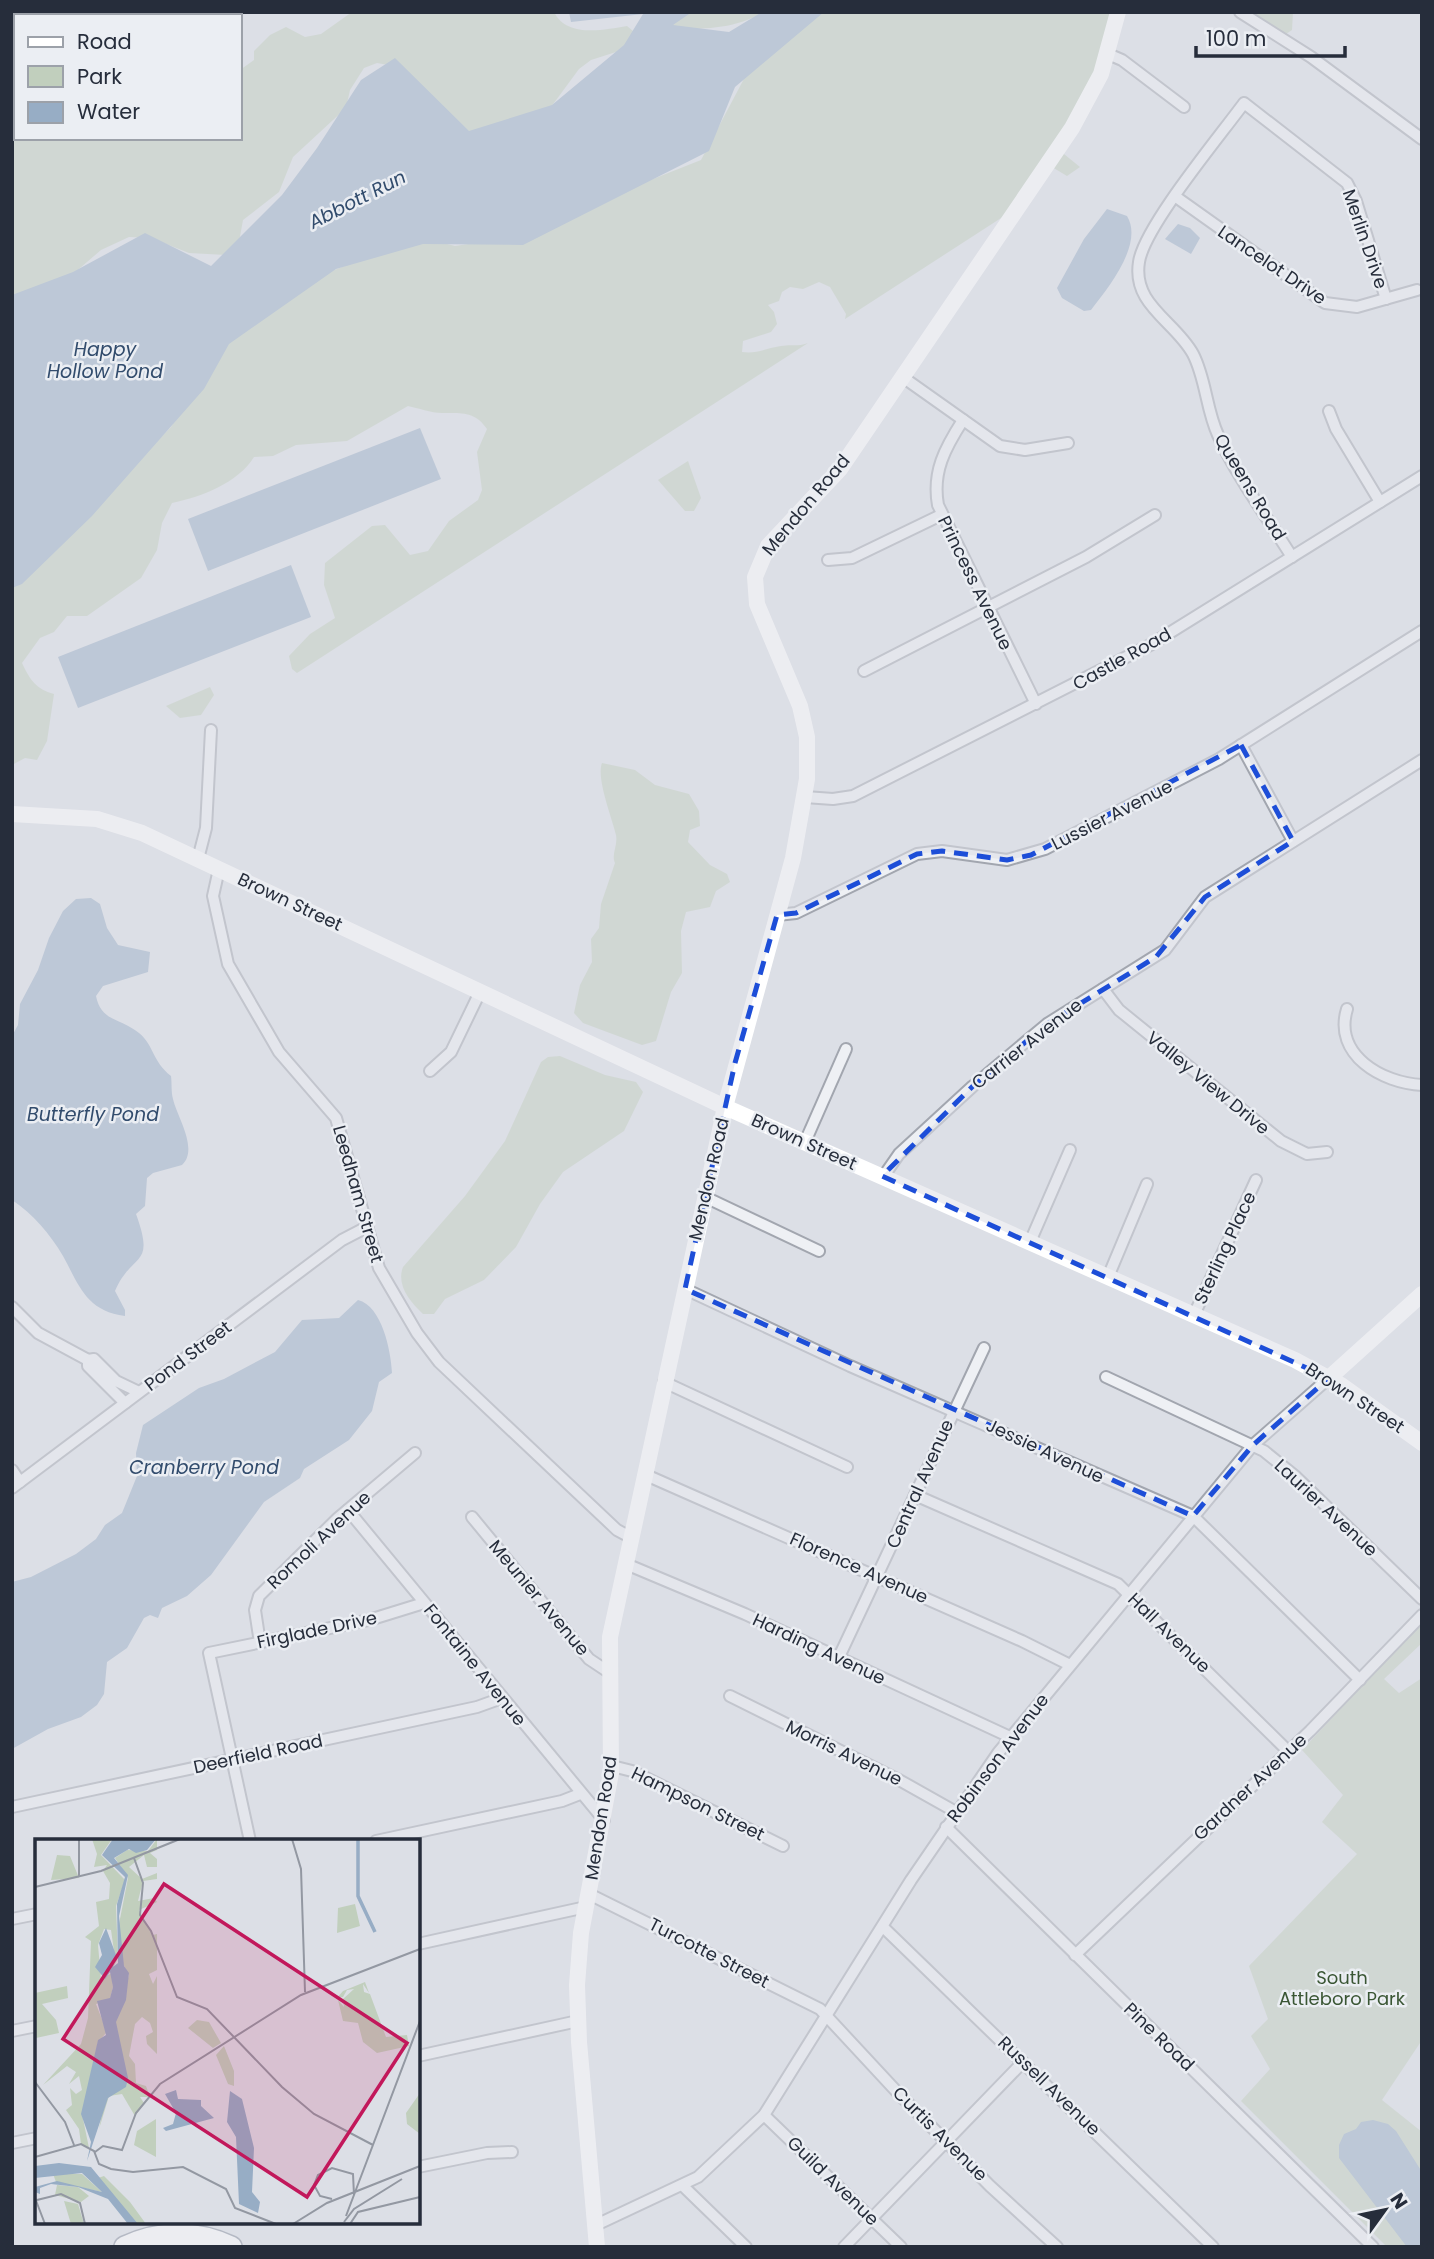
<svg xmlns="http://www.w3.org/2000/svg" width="1434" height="2259" viewBox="0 0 1434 2259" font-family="Poppins,sans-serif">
<rect width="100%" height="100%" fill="#dcdfe6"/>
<g fill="#c1cfbd">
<path d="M352 12H554C567 38 603 30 627 26L633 31 634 38 616 52 591 60 579 69 551 107 461 135 394 66 377 63 364 68 350 90 346 108 293 157 279 192 243 220 239 242 226 255 189 253 151 238 129 237 101 250 73 274 12 305V120H16V138H240V70L254 60V51L270 35 286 27 305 37 321 34Z"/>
<path d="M666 12H763C735 30 700 29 667 29Z"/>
<path d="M812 12H1117L1107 52 1059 150 1080 167 1067 176 1047 164 1015 209 845 319 846 314 830 287 819 282 803 289 790 287 782 292 779 301 768 305 774 312 777 324 771 332 743 341 742 352C758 354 766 348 781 346 792 344 797 347 808 343L297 673 292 669 289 656 310 634 335 618 324 585 325 563 372 526 385 525 410 555 428 551 449 521 478 500 482 490 477 452 487 429C475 411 461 413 442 413 431 413 418 408 408 406L347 441 296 445 273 456 254 457C238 483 201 497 172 503L162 523 157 550 141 578 87 616H67L54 632 40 638 22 663C30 680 36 689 54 694L47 741 37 760 25 758 12 765V585L171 427 215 352 311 279 420 237 455 246 482 242 600 200 701 160 746 75Z"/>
<polygon points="1245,12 1293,12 1292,30 1280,38"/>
<polygon points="688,461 701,498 694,511 685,511 658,480"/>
<polygon points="210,687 214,695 201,715 180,718 166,706"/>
<path d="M602 763 635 770 655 785 689 794 699 811 700 826 690 830 688 842 710 865 727 874 730 882 716 891 710 907 686 912 681 931 682 973 671 992 656 1041 642 1045 583 1023 574 1013 580 985 592 962 591 939 599 928 601 904 615 863C611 854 618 846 616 835 612 818 596 778 602 763Z"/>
<path d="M560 1056 605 1075 636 1082 643 1092 624 1131 563 1172 540 1204 516 1247 484 1280 445 1299 434 1314H423C410 1302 396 1285 403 1267L465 1196 505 1141 541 1062 548 1057Z"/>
<polygon points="1418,1626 1422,1626 1422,1643 1384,1679 1399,1693 1422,1678 1422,2040 1382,2100 1422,2132 1422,2247 1387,2247 1241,2101 1270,2069 1251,2036 1268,2019 1249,1966 1357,1854 1322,1822 1343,1795 1302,1750"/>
</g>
<g fill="#97adc5">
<polygon points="569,12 692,12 673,25 729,32 762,12 824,12 735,87 709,151 523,245 423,244 336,269 229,344 204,389 92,516 22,584 12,588 12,295 73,272 145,233 211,266 282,195 317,148 361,80 395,58 469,131 552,105 624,45 643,14 571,22"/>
<path d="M1107 209 1127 216C1144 244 1108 288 1091 310L1084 311 1062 298 1057 288 1084 239Z"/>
<polygon points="1178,224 1190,228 1200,238 1191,254 1165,239"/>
<polygon points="420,428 441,479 208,571 188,519"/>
<polygon points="291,565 311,617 78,708 58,657"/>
<path d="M91 898 100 904 107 928 118 945 150 952 148 972 103 986 96 996C101 1022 121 1018 139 1033 154 1045 152 1061 171 1076 172 1084 171 1092 173 1099 177 1117 199 1149 182 1165L153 1173 147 1178 145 1206 136 1214C156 1269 132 1251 115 1291L125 1310V1316C86 1311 79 1285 63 1256 50 1234 33 1214 12 1200V1036L18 1025 20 1004 38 970 49 938 63 911 76 899Z"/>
<path d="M358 1300C382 1306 391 1351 392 1373L379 1382 372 1411 349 1440 304 1469 300 1478 264 1502 211 1575 187 1596 162 1608 158 1618 150 1615 144 1618 127 1648 107 1662 104 1694 97 1705 81 1717 48 1729 12 1749V1582L31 1577 76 1554 96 1539 105 1525 122 1513 137 1476 136 1453 143 1425 199 1388 224 1379 275 1352 302 1320 339 1318Z"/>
<polygon points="1373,2120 1388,2124 1396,2131 1422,2172 1422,2247 1407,2247 1339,2158 1339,2145 1344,2134 1356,2129 1361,2122"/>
</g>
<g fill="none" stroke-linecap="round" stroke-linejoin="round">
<g stroke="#a2a6af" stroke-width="14">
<g id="street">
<polyline points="1240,12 1311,57 1422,139"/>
<polyline points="176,16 182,12"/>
<polyline points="12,30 16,30"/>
<polyline points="1108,54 1122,60 1184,107"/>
<polyline points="1176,197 1325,303 1357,307 1417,290"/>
<polyline points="904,378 1000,446 1025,450 1068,443"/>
<polyline points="1329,411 1336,429 1380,502"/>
<path d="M963 420C945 448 932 472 938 505L1036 704"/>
<path d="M1292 557C1267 517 1237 477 1218 435 1206 409 1206 379 1193 354 1175 321 1132 305 1139 262 1144 227 1220 136 1244 103L1347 183 1356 201 1386 299"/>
<polyline points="828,560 852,558 941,515"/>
<polyline points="864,671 1086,557 1155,515"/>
<polyline points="1241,745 1293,841"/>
<polyline points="805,797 833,799 853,796 1150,645 1422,476"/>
<polyline points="198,859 206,828 211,730"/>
<polyline points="219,869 213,896 228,964 279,1052 336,1118 379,1268 417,1333 439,1362 617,1530 632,1538"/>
<polyline points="777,915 796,913 917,854 942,851 1007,860 1045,849 1219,759 1422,631"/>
<polyline points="1103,989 1119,1010 1281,1141 1307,1154 1327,1152"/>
<path d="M1347 1009C1333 1055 1382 1083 1422 1085"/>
<polyline points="430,1071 451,1052 480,992"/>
<polyline points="805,1142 846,1049"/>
<polyline points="883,1177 899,1154 973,1086 1047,1024 1165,950 1205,897 1422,760"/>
<polyline points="705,1197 819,1251"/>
<polyline points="1030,1242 1070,1150"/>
<polyline points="1108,1277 1147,1184"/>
<polyline points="685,1289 850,1366 1193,1516 1360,1680"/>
<polyline points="12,1307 38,1333 88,1360"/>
<polyline points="1194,1315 1256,1180"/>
<polyline points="1106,1377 1264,1451 1296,1477 1422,1599"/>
<polyline points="664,1382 847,1467"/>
<polyline points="125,1403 88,1366 88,1360 94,1359 116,1381 139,1392"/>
<polyline points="12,1470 20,1482"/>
<polyline points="646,1475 1022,1641 1070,1665"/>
<polyline points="12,1488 342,1240 367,1227"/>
<polyline points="915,1495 1118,1584 1288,1751"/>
<polyline points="348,1510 604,1820"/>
<polyline points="472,1517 589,1659 610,1673"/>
<polyline points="626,1564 745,1614 1010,1737"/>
<polyline points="260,1643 255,1610 259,1596 338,1518 415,1453"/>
<polyline points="838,1659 984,1348"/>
<polyline points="730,1696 899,1780 956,1812"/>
<polyline points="612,1766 632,1771 783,1846"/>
<polyline points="12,1807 477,1707 502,1698"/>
<polyline points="946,1827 1373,2247"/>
<polyline points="250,1841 209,1653 369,1620 424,1603"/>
<polyline points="376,1841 562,1801 580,1794"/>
<polyline points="589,1894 820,2009 898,2093 990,2186 1057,2247"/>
<polyline points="12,1919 37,1914"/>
<polyline points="883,1927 1213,2247"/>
<polyline points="418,1944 586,1907"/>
<polyline points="1075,1955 1310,1731 1422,1615"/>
<polyline points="12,2031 37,2026"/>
<polyline points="418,2056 578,2021"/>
<polyline points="764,2115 901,2247"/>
<polyline points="12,2143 37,2138"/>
<polyline points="418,2167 487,2153 512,2152"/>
<polyline points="683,2186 746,2247"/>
<polyline points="596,2225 698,2177 764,2115 911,1880 998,1753 1253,1445 1329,1378"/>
<polyline points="844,2247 1023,2062"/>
</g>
</g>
<g stroke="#848d9c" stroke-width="24">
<path id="highway" d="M125 2247C160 2231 196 2231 231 2247"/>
</g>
<use href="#street" stroke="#eef0f4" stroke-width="10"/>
<g stroke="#fff" stroke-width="16">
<polyline points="12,814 97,819 142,833 725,1107 1295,1360 1341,1385 1422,1443"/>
<polyline points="1329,1378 1422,1294"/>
<polyline points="597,2247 579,2042 577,1985 581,1933 611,1773 610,1637 725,1107 793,858 807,779 807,737 800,706 757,604 755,577 768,546 840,469 1072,128 1101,74 1118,12"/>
</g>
<use href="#highway" stroke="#fff" stroke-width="21"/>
</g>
<path d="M0 0H1434V2259H0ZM1241 745 1293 841 1205 897 1156 957 1047 1024 973 1086 882 1176 1329 1378 1253 1445 1193 1516 685 1289 735 1063 777 915 796 913 917 854 942 851 1007 860 1031 855Z" fill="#dcdfe6" fill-opacity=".55" fill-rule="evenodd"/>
<path fill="none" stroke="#1d4ed8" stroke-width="5" stroke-dasharray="14 9" stroke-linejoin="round" d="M1241 745 1293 841 1205 897 1156 957 1047 1024 973 1086 882 1176 1329 1378 1253 1445 1193 1516 685 1289 735 1063 777 915 796 913 917 854 942 851 1007 860 1031 855Z"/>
<g text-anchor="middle" stroke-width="5" stroke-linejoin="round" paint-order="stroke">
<g font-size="18" fill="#262d3b" stroke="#ebeef3">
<text transform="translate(1365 239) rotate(71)" y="6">Merlin Drive</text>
<text transform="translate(1272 265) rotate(34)" y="6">Lancelot Drive</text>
<text transform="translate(1250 487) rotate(59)" y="6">Queens Road</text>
<text transform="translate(806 505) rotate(-50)" y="6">Mendon Road</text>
<text transform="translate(975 583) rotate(64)" y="6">Princess Avenue</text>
<text transform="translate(1122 659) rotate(-29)" y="6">Castle Road</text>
<text transform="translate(1112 815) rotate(-27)" y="6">Lussier Avenue</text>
<text transform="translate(290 902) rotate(25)" y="6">Brown Street</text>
<text transform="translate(1027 1044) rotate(-38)" y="6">Carrier Avenue</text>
<text transform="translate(1208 1083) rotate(39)" y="6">Valley View Drive</text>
<text transform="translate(804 1142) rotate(24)" y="6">Brown Street</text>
<text transform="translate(709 1179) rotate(-77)" y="6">Mendon Road</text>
<text transform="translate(358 1194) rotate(74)" y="6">Leedham Street</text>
<text transform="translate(1225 1248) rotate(-65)" y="6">Sterling Place</text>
<text transform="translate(188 1356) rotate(-37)" y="6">Pond Street</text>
<text transform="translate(1355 1398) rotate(33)" y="6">Brown Street</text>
<text transform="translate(1045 1451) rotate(25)" y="6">Jessie Avenue</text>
<text transform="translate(920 1484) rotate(-66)" y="6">Central Avenue</text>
<text transform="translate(1326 1508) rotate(43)" y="6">Laurier Avenue</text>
<text transform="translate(319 1540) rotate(-43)" y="6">Romoli Avenue</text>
<text transform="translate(859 1568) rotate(24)" y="6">Florence Avenue</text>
<text transform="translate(539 1598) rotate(50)" y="6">Meunier Avenue</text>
<text transform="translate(317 1630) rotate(-12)" y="6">Firglade Drive</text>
<text transform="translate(1169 1633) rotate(44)" y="6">Hall Avenue</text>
<text transform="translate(819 1649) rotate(25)" y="6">Harding Avenue</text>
<text transform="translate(475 1665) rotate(51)" y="6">Fontaine Avenue</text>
<text transform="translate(844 1753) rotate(26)" y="6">Morris Avenue</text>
<text transform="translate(258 1754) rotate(-12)" y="6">Deerfield Road</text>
<text transform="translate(998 1758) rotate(-53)" y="6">Robinson Avenue</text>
<text transform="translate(1250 1787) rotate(-43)" y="6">Gardner Avenue</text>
<text transform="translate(698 1804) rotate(26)" y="6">Hampson Street</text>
<text transform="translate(601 1818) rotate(-81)" y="6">Mendon Road</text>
<text transform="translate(709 1953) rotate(27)" y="6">Turcotte Street</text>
<text transform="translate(1159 2037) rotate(44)" y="6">Pine Road</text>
<text transform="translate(1049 2086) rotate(44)" y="6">Russell Avenue</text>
<text transform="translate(940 2134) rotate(45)" y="6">Curtis Avenue</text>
<text transform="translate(833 2181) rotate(44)" y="6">Guild Avenue</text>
</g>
<g font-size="18" fill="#3a5634" stroke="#ebeef3">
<text x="1342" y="1984">South<tspan x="1342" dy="21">Attleboro Park</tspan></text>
</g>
<g font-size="19" font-style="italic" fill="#324c6d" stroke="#ebeef3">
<text transform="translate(357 199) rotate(-27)" y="7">Abbott Run</text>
<text x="105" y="356">Happy<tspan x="105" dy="22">Hollow Pond</tspan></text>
<text x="93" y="1121">Butterfly Pond</text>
<text x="204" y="1474">Cranberry Pond</text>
</g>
</g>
<g transform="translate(35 1839)">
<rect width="385" height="385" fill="#dcdfe6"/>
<path d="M57 0H77L66 16 90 41 81 67 83 119 77 131 80 119 76 91 69 90 63 106 66 140 77 134 78 148 75 160 61 165 72 193 63 203 47 275 54 309 46 305 44 290 31 271 37 266 35 249 41 255 47 251 44 237 34 245 41 233 32 227 8 246 46 205 53 179 56 102 50 98 64 87 61 63 74 60 75 44 68 32 72 26 59 28 62 15ZM122 0V11L115 14 122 20V28H112L109 16 94 28 107 40 122 34V40L108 42 103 62 119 59 122 63 104 71 118 96 122 95V131L114 135 118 145 122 137V215L112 205 111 197 118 193 115 184 107 178 100 185 94 217 100 225 101 244 111 247 115 258H105L109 264 100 277 87 255 74 257 64 290 69 264 76 254 82 253 88 223 80 200 81 178 94 136 88 125 84 85 93 39 80 19 92 11 113 12ZM22 16 35 17 44 39 16 41ZM320 65 325 87 302 94 303 69ZM330 143 334 154 328 145 329 153 335 155 351 198 372 196 374 207 342 214 328 203 323 184 308 182 303 161 309 168 308 160 319 150 312 151 308 158 302 159 308 152ZM32 147 33 159 7 165 21 181 24 194 1 199 0 154ZM162 181 174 183 186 204 178 209 153 189ZM189 207 199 232V247L193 245 181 216ZM385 254V295L372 285 371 274ZM121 280V318L99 306 102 292ZM18 335H47L67 353 21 343ZM69 337 95 363 111 385H101L63 339ZM22 346 43 348 54 357 46 363 20 356ZM29 362 43 365 49 385H36Z" fill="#c1cfbd"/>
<path d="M78 0H121L112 11 101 14 94 10 79 19 93 36 84 77 89 127 94 134 91 161 81 183 93 239 91 248 73 259 52 322 56 303 46 275 63 201 71 196 62 162 75 159 78 148 75 133 70 140 60 128 67 116 64 104 71 89 81 116 78 128 83 124 82 65 90 38 67 16ZM141 251 143 260 166 261V267L179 279 131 292 128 289 138 285 141 274 130 255ZM195 252 207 260 219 309 217 353 225 363 223 374 204 365 201 298 192 283ZM24 324 56 328 103 385H93L73 360 43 348 16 345 5 349V355L0 353V348L22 342 67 353 47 334 0 339V327Z" fill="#97adc5"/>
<path fill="none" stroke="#97adc5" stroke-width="3.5" d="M323 0V57L340 93"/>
<path fill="none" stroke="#9398a2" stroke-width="2" d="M44 0V38M257 0 266 30 270 153M99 19 108 44 105 76 116 92 142 158 172 170 247 248 279 275 338 306M0 48 66 32 145 0M0 243 30 283 39 306M60 313 68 307 87 311 101 274 125 245 266 156 385 110M0 318 46 305 59 312 64 325 76 330 98 333 148 328 191 350 200 369 241 385M0 359 10 385M297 360 285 357 279 346 283 336 297 329 318 335 319 356M2 361 26 355 45 364 50 385M311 377 385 182M309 383 319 370 367 340M258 385 292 364 385 327M315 385 323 373 385 358"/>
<path fill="#c2185b" fill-opacity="0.15" stroke="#c2185b" stroke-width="3.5" d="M129 45 372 204 272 358 28 200Z"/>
<rect width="385" height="385" fill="none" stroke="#262d3b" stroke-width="3.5"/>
</g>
<rect width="1434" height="2259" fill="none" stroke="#262d3b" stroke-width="28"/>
<rect x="14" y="14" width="228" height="126" fill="#ebeef3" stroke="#9ca1a9" stroke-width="2"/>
<rect x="28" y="37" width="35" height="10" fill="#ffffff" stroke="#9ca1a9" stroke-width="2"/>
<text x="77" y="49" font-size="21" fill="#262d3b">Road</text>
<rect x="28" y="66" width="35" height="21" fill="#c1cfbd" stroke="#9ca1a9" stroke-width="2"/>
<text x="77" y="84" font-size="21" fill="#262d3b">Park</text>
<rect x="28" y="102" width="35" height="21" fill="#97adc5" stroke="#9ca1a9" stroke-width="2"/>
<text x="77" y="119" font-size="21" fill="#262d3b">Water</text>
<g transform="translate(1385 2210) rotate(57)" stroke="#ebeef3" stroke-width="5" paint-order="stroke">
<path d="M0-5L12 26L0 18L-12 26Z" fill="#262d3b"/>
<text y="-10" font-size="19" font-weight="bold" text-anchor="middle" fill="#262d3b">N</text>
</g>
<path d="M1196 46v10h149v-10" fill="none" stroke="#262d3b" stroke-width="3.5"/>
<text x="1206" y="46" font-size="21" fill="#262d3b" stroke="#ebeef3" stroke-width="5" paint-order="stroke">100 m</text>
</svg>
